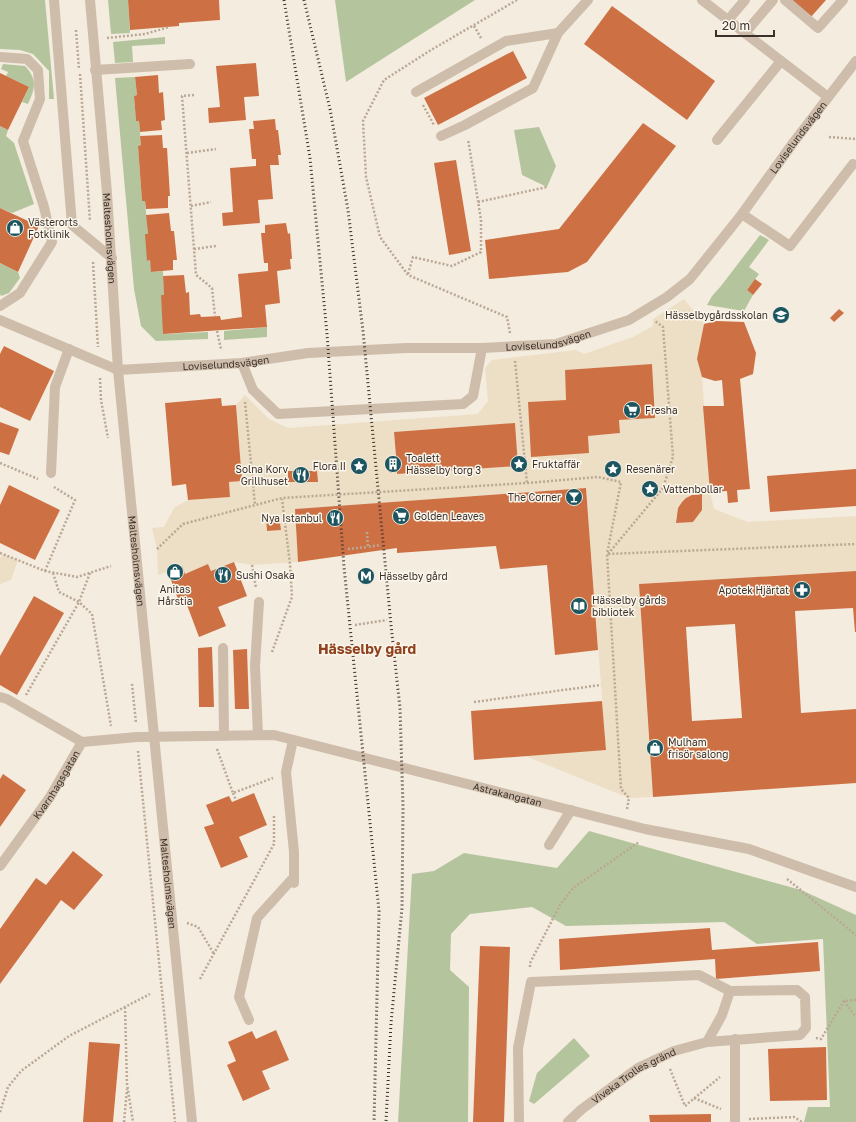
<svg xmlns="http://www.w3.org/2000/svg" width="856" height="1122" viewBox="0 0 856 1122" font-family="'Golos Text',sans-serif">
<rect width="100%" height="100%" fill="#f4ecdf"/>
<g fill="#b4c59e">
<polygon points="0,0 45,0 54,99 49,99 49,71 33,54 20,50 0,49"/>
<polygon points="108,0 128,0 130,33 111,34"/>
<polygon points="335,0 475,0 346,82"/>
<polygon points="165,37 165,44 132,46 133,62 115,63 113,42"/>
<path d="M3 64 25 66C38 80 35 89 28 104L22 102 29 87 6 76 8 72 1 69Z"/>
<polygon points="135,77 137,95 134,96 136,121 139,121 141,145 138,146 142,201 145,201 148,234 146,234 148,261 150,260 152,272 163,271 164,295 163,334 208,332 208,339 156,341 141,326 134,289 115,78"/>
<polygon points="0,126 8,130 6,136 14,143 34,204 12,213 0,208"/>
<polygon points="539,127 556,166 547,187 522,175 514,130"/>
<polygon points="760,235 769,240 749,267 759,274 747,290 753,295 744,311 707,305 712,296 721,286"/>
<polygon points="0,263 18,272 20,278 9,293 1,296 0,294"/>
<polygon points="267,327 267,337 224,340 224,331"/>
<polygon points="589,831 801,890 856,915 856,1122 804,1122 808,1107 830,1107 823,939 757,944 724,922 566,926 532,907 470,914 451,934 450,970 469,987 468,1122 398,1122 412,874 434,871 464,853 557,868"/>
<polygon points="574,1038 590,1056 534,1104 529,1101 537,1073"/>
</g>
<g fill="#eddfc5" fill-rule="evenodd">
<path d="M684 299 704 324 697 359 702 377 710 492 714 509 748 522 856 516V571L639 584 653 797 629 798 525 756 606 749 586 488 295 509 298 562 252 565 234 562 211 571 208 564 185 574 182 567 158 575 157 549 152 528 164 527 174 508 188 500 230 497 229 482 242 481 236 405 245 395 269 419 288 428 478 414 488 401 485 368 492 360 576 350 584 354 633 337 653 326V319ZM652 364 655 418 619 420 620 433 588 436 532 457 528 402 566 400 565 370ZM515 423 518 466 397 474 394 432ZM317 471V482H288V471ZM702 494V510L693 522 676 523 678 508 682 502 686 498 692 495ZM279 515 281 530 267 531 266 517Z"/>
<polygon points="3,554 18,560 11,580 0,584 0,558"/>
</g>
<g fill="#cd7145" fill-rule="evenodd">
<polygon points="128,0 219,0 220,20 179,23 179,26 130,30"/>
<polygon points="789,0 826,0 810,18"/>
<polygon points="612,6 715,81 687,120 584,44"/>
<polygon points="513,51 527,78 438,125 424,98"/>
<polygon points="256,63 259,96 244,97 246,120 209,123 208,108 220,107 216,66"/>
<polygon points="0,73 29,87 8,130 0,126"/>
<polygon points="158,75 159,93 163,92 165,120 161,121 162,130 140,132 139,121 136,121 134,96 137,95 135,77"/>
<polygon points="275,119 276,130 278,130 281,155 278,155 279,165 270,165 273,199 258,200 260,223 223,226 222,213 233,212 230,168 256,166 256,159 252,159 249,129 254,129 253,121"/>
<polygon points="643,123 676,146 587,262 568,272 489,279 485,240 559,229"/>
<polygon points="162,135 163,148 167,148 170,196 168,196 168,208 146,209 145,201 142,201 138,146 141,145 140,136"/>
<polygon points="456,160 471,251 449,255 434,163"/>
<polygon points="0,208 39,226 18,272 0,263"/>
<polygon points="169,213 171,231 174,231 177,260 173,260 173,270 151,272 150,260 147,261 145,234 148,234 146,215"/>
<polygon points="286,223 288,234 290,233 292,259 290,259 291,269 277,271 280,303 265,305 267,327 163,334 161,295 164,295 163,276 184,275 186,293 189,292 190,315 200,314 201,317 220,316 221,320 242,317 238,274 268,271 268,263 264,263 261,233 265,233 265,225"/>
<polygon points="755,279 762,284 753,295 747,290"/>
<polygon points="839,309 844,313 834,322 830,318"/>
<polygon points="716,321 744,322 756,353 753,374 740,379 750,489 737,490 738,502 728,503 727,491 710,492 703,406 724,406 722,380 715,381 702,377 697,359 704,324"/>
<polygon points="4,346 54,371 30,421 0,407 0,354"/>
<polygon points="652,364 655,418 619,420 620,433 588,436 589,453 531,457 528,402 566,400 565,370"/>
<polygon points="221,398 222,406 236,405 242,481 229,482 230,497 188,500 186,484 172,486 165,403"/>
<polygon points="0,422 19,429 9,455 0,452"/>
<polygon points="515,423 518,466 397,474 397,472 390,473 389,456 396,456 394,432"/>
<polygon points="856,469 856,506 770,512 767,476"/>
<polygon points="288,471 317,471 318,482 288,482"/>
<polygon points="9,485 60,510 35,560 0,543 0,505"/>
<polygon points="586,488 598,650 555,655 547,565 500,569 496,546 397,553 397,548 298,562 295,509"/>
<polygon points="702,494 702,510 693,522 676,523 678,508 682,502 686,498 692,495"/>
<polygon points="279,515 281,530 267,531 266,517"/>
<polygon points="234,562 247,596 218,607 226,626 199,637 184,597 178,599 168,572 182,566 185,574 208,564 211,571"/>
<path d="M856 571V632H855L853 608 795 611 801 713 856 709V783L653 797 639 584ZM735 624 742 718 692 721 686 627Z"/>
<polygon points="34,596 64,613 17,695 0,685 0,656"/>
<polygon points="212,647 214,707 199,707 198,648"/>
<polygon points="247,649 249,709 235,709 233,650"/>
<polygon points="602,701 606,750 474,760 471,711"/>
<polygon points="3,774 26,790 0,827 0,779"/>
<polygon points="254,793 267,825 239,837 248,857 221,868 204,827 214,824 206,805 229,796 232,802"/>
<polygon points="73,851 103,875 74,910 61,900 0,984 0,929 36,878 46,885"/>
<polygon points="710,928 712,950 818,942 820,971 716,979 715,959 560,970 559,939"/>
<polygon points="480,946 510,947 504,1122 473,1122"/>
<polygon points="276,1030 289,1060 262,1071 270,1089 243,1101 227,1065 236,1061 228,1042 252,1031 256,1039"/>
<polygon points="89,1042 120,1044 113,1122 83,1122"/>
<polygon points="826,1047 827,1100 770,1101 768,1049"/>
<polygon points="711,1114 711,1122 650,1122 649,1115"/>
</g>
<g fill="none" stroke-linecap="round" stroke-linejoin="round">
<g stroke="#baa794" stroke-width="2.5" stroke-dasharray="2 2" stroke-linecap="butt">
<polyline points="474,26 481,38"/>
<polyline points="76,30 79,69"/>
<polyline points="107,38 145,34 169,27"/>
<polyline points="80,74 90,221"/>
<polyline points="194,95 182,96 196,275 212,288 215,316"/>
<polyline points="423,105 434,125"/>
<polyline points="829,137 856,139"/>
<polyline points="187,153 216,149"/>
<polyline points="478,202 547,187"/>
<polyline points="191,206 211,202"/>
<polyline points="194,249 216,246"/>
<polyline points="93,262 98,347"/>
<polyline points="408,274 413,257 452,266 481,252 481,220 468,139"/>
<polyline points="217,331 221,349"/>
<polyline points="510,333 507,317 408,275 380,237 366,177 363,121 384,80 431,50 517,0"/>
<polyline points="515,361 527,483"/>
<polyline points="100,378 101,400 108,438"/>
<polyline points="245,402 255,505"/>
<polyline points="0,463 38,479"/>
<polyline points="367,532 368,547 380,545"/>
<polyline points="157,549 183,524 282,498 527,483 598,477 621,482 607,554"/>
<polyline points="348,549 368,547"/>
<polyline points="0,553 45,571 77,577 111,566"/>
<polyline points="608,554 663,488 673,457 663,327 655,321"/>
<polyline points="252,565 256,588"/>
<polyline points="45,571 75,500 54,487"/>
<polyline points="53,573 59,592 79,602 92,614 111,726"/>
<polyline points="355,625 387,620"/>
<polyline points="272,652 292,597 290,564 282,499"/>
<polyline points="132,684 136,723"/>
<polyline points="26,695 79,602 90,573"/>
<polyline points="474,702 601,685"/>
<polyline points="217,749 233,793 273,778"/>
<polyline points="138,751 175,1122"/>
<polyline points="233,793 236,800"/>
<polyline points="627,809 629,798 621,789 607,554 856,544"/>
<polyline points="787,879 856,935"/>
<polyline points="187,923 198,927 214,954"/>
<polyline points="530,967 530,963 560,905 573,888 639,842"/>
<polyline points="200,979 274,844 274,814"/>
<polyline points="856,1000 844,1001 856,1017"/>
<polyline points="125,1007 127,1084 133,1122"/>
<polyline points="816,1038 821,1039 844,1001"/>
<polyline points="670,1069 685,1106 720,1077"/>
<polyline points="694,1098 721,1109"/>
<polyline points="0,1112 8,1087 21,1071 69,1036 150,994"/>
<polyline points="749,1119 794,1117 802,1122"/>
<polyline points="124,1122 127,1089"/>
</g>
<g stroke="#cebdaa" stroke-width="10">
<polyline points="54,0 72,225 112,258"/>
<polyline points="785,0 818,28 843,0"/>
<polyline points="728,20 745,0"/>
<polyline points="745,33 773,0"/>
<polyline points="0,57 27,59 38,70 40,99 23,141 44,207 52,242 20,293 0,306"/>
<polyline points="95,70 190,64"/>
<polyline points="416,92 506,41 558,33"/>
<polyline points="441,136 465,125 533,88 558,33 588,0"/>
<polyline points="717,140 781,61"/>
<polyline points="742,214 790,246 853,164"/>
<polyline points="0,320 118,370"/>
<polyline points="242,363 253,390 278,414 463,404 473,396 482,348"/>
<polyline points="51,473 55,387 69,349"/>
<polyline points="223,648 224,736"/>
<polyline points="258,735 255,666 259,602"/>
<polyline points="293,740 286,772 294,852 294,883"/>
<polyline points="549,845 571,810"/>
<polyline points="249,1020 239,997 257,918 294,877"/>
<polyline points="519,1122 518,1048 531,982 699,975 730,991"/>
<polyline points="735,1122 735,1039"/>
</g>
<g stroke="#cebdaa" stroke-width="10">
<path id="s1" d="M90 0 107 193 118 370 192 1122"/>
<polyline points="702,0 828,97"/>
<path id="s2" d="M118 370 242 363 308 353 406 348H482L556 344 629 320 667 297 690 279 742 214 793 143 856 61"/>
<polyline points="0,697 7,699 82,742"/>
<path id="s3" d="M0 866 50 797 82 742 137 737 274 735 645 829 749 849 856 887"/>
<path id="s4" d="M568 1122 582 1109 638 1068 674 1051 707 1042 800 1035 806 1028 805 997 797 990 730 991 722 1015 707 1042"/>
</g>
<g stroke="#3b302a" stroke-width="3" stroke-dasharray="1 3" stroke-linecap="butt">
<polyline points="284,0 310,158 327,334 344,567 379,911 374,1122"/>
<polyline points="304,0 330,109 348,210 363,331 391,625 400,708 403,807 402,908 391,1023 386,1122"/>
</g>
</g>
<defs>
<g id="shop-disc" transform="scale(0.9)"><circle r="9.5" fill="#1c555f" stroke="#fbf6ec"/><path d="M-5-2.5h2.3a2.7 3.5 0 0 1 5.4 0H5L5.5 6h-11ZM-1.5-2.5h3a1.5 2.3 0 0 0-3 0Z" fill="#fff"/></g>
<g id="school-disc" transform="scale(0.9)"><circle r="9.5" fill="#1c555f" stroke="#fbf6ec"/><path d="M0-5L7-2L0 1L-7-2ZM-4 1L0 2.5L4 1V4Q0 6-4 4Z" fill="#fff"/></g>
<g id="supermarket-disc" transform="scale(0.9)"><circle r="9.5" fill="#1c555f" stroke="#fbf6ec"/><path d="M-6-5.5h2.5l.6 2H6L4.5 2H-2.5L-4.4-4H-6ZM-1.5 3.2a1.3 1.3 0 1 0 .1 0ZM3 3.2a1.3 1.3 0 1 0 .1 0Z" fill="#fff"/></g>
<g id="building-disc" transform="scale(0.9)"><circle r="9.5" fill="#1c555f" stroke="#fbf6ec"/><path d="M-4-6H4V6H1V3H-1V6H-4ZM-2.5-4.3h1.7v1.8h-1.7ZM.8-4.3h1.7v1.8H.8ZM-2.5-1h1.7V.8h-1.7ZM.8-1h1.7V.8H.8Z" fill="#fff"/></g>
<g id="sight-disc" transform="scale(0.9)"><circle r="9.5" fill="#1c555f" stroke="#fbf6ec"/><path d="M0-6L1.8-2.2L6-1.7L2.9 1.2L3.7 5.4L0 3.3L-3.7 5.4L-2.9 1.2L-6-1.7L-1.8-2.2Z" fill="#fff"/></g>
<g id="restaurant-disc" transform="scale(0.9)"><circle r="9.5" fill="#1c555f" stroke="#fbf6ec"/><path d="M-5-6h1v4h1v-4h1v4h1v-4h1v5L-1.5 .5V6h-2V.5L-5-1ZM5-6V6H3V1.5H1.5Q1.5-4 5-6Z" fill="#fff"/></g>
<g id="bar-disc" transform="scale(0.9)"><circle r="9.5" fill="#1c555f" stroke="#fbf6ec"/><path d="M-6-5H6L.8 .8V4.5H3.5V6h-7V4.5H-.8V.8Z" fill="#fff"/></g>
<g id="metro-disc" transform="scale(0.9)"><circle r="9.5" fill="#1c555f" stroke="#fbf6ec"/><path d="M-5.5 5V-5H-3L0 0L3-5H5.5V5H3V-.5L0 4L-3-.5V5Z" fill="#fff"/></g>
<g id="pharmacy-disc" transform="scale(0.9)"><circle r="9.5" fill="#1c555f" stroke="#fbf6ec"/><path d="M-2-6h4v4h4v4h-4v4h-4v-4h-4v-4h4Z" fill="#fff"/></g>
<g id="library-disc" transform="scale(0.9)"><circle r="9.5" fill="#1c555f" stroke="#fbf6ec"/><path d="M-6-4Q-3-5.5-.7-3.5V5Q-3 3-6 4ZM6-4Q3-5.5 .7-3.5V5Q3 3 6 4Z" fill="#fff"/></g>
</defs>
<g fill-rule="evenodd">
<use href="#shop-disc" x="15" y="228"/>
<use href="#school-disc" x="781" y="315"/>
<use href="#supermarket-disc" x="632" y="410"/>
<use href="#building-disc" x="393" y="464"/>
<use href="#sight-disc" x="519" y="464"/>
<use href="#sight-disc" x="359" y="466"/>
<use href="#sight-disc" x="613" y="469"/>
<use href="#restaurant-disc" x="301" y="475"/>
<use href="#sight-disc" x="650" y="489"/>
<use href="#bar-disc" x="574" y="497"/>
<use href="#supermarket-disc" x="401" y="516"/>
<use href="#restaurant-disc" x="335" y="518"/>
<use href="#shop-disc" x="175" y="572"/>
<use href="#restaurant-disc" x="223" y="575"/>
<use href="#metro-disc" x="366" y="576"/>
<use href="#pharmacy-disc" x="802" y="590"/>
<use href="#library-disc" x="579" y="606"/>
<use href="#shop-disc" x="655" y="748"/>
</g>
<g text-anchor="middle" stroke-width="3" stroke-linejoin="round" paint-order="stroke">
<g font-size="10" fill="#3b302a" stroke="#fbf6ec">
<text dy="4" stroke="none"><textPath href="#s2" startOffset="768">Loviselundsvägen</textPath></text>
<text dy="4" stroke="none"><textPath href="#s1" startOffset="239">Maltesholmsvägen</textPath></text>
<text dy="4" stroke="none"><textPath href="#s2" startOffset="432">Loviselundsvägen</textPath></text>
<text dy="4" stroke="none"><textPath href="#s2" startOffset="108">Loviselundsvägen</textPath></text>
<text dy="4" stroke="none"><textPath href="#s1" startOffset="563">Maltesholmsvägen</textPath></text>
<text dy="4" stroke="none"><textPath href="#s3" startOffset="99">Kvarnhagsgatan</textPath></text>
<text dy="4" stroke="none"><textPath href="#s3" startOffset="582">Astrakangatan</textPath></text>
<text dy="4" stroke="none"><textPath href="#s1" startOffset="887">Maltesholmsvägen</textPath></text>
<text dy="4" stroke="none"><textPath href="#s4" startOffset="81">Viveka Trolles gränd</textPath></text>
</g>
<g font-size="10" fill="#3b302a" stroke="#fbf6ec" text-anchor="start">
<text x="28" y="226">Västerorts<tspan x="28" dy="12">Fotklinik</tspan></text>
<text x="768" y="319" text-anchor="end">Hässelbygårdsskolan</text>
<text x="645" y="414">Fresha</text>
<text x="406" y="462">Toalett<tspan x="406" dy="12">Hässelby torg 3</tspan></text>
<text x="532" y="468">Fruktaffär</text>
<text x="346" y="470" text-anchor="end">Flora II</text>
<text x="288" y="473" text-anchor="end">Solna Korv<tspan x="288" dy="12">Grillhuset</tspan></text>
<text x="626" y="473">Resenärer</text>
<text x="663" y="493">Vattenbollar</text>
<text x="561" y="501" text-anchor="end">The Corner</text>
<text x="414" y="520">Golden Leaves</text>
<text x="322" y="522" text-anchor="end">Nya Istanbul</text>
<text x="236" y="579">Sushi Osaka</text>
<text x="379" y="580">Hässelby gård</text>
<text x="175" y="593" text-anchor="middle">Anitas<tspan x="175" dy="12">Hårstia</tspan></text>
<text x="789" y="594" text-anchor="end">Apotek Hjärtat</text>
<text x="592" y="604">Hässelby gårds<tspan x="592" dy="12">bibliotek</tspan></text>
<text x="668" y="746">Mulham<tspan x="668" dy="12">frisör salong</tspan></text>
</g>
<g font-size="14" font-weight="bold" fill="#8f421d" stroke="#fbf6ec">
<text x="367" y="654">Hässelby gård</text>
</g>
</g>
<path d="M716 30v6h58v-6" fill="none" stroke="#3b302a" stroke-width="2"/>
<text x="722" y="30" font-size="12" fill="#3b302a" stroke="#fbf6ec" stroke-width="3" paint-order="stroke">20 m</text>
</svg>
